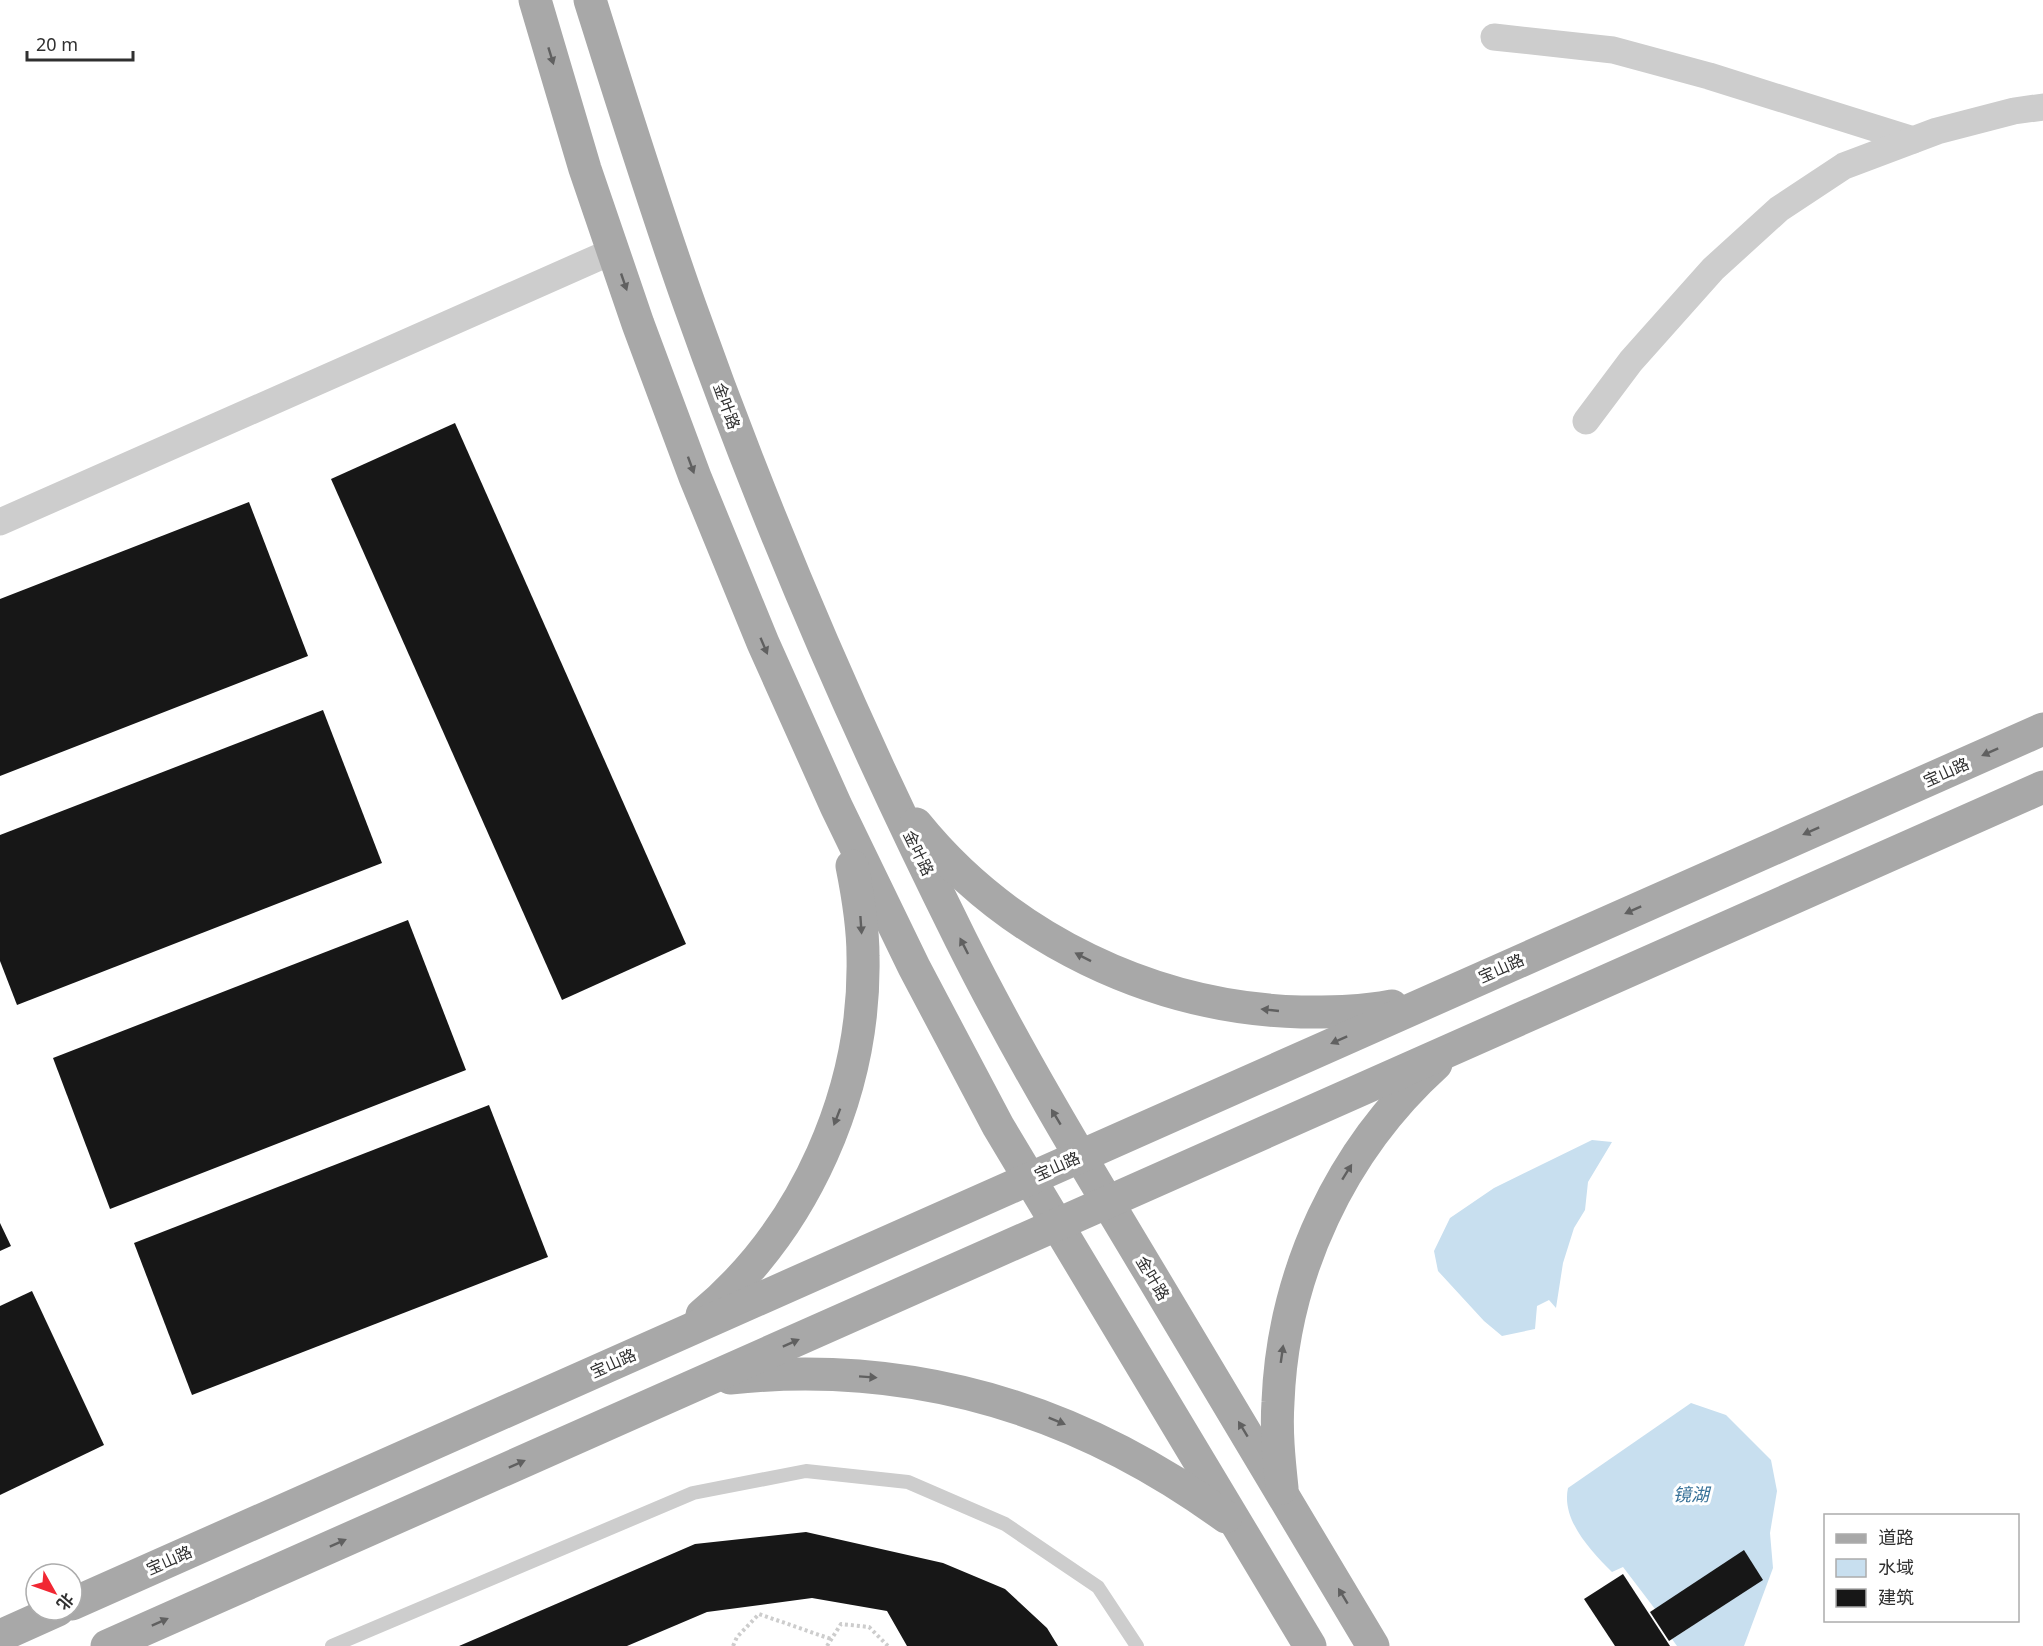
<svg xmlns="http://www.w3.org/2000/svg" width="2043" height="1646" viewBox="0 0 2043 1646" font-family="'Noto Sans','Noto Sans SC',sans-serif">
<rect width="100%" height="100%" fill="#fff"/>
<g fill="#c8dfef">
<polygon points="1592,1140 1612,1142 1588,1182 1585,1210 1574,1228 1563,1263 1556,1308 1549,1300 1537,1306 1535,1329 1502,1336 1484,1321 1438,1271 1434,1251 1450,1218 1494,1188"/>
<path d="M1691 1403 1726 1415 1771 1460 1777 1491 1770 1533 1773 1568 1744 1646H1677L1672 1639 1762 1580 1655 1609 1623 1567 1612 1572C1591 1551 1561 1520 1568 1488Z"/>
</g>
<g fill="#171717">
<polygon points="455,423 686,944 562,1000 331,479"/>
<polygon points="249,502 308,656 0,776 0,599"/>
<polygon points="323,710 382,863 17,1005 0,961 0,835"/>
<polygon points="408,920 466,1070 110,1209 53,1058"/>
<polygon points="489,1105 548,1257 192,1395 134,1243"/>
<polygon points="0,1223 11,1246 0,1251"/>
<polygon points="32,1291 104,1445 0,1495 0,1306"/>
<polygon points="806,1532 943,1563 1005,1589 1047,1628 1058,1646 907,1646 887,1611 812,1598 707,1612 627,1646 459,1646 695,1544"/>
<polygon points="1744,1550 1763,1580 1669,1641 1650,1612"/>
<polygon points="1623,1574 1670,1646 1615,1646 1584,1599"/>
</g>
<g fill="none" stroke-linecap="round" stroke-linejoin="round">
<g stroke="#cdcdcd" stroke-width="4" stroke-dasharray="3 3" stroke-linecap="butt">
<polyline points="733,1646 737,1637 759,1614 831,1639"/>
<polyline points="827,1646 841,1624 869,1627 888,1646"/>
</g>
<polyline stroke="#cdcdcd" stroke-width="14" points="332,1646 693,1493 806,1471 908,1482 1005,1524 1098,1587 1137,1646"/>
<g stroke="#cdcdcd" stroke-width="27">
<polyline points="1494,37 1613,50 1709,76 1913,140"/>
<polyline points="1586,421 1631,361 1713,269 1779,209 1844,166 1937,131 2014,111 2043,107"/>
<polyline points="0,522 613,251"/>
</g>
<g stroke="#a8a8a8" stroke-width="33">
<polyline points="535,0 585,169 638,324 695,477 763,643 836,806 914,967 998,1126 1310,1646"/>
<path d="M590 0C622 102 654 205 690 306 767 523 858 734 961 940 1020 1058 1088 1170 1156 1283 1228 1404 1301 1525 1373 1646"/>
<path d="M916 824C1009 939 1154 1008 1301 1012 1332 1012 1362 1012 1392 1006"/>
<path d="M702 1315C805 1229 866 1091 863 956 863 926 858 896 852 866"/>
<path d="M730 1378C914 1359 1078 1409 1226 1517"/>
<path d="M1282 1488C1279 1460 1276 1431 1278 1402 1283 1273 1341 1150 1436 1064"/>
<polyline points="72,1604 2043,729"/>
<polyline points="0,1636 58,1610"/>
<polyline points="107,1646 2043,787"/>
</g>
</g>
<defs><path id="oneway-solid" d="M-6-.8H1V-3.2L6.5 0L1 3.2V.8H-6Z" transform="scale(1.5)"/></defs>
<g fill="#606060">
<use href="#oneway-solid" transform="translate(551 56) rotate(73)"/>
<use href="#oneway-solid" transform="translate(624 282) rotate(71)"/>
<use href="#oneway-solid" transform="translate(691 465) rotate(70)"/>
<use href="#oneway-solid" transform="translate(764 646) rotate(67)"/>
<use href="#oneway-solid" transform="translate(1990 752) rotate(156)"/>
<use href="#oneway-solid" transform="translate(1811 831) rotate(156)"/>
<use href="#oneway-solid" transform="translate(1633 910) rotate(156)"/>
<use href="#oneway-solid" transform="translate(861 925) rotate(86)"/>
<use href="#oneway-solid" transform="translate(964 946) rotate(-117)"/>
<use href="#oneway-solid" transform="translate(1083 957) rotate(-153)"/>
<use href="#oneway-solid" transform="translate(1270 1010) rotate(-174)"/>
<use href="#oneway-solid" transform="translate(1339 1040) rotate(156)"/>
<use href="#oneway-solid" transform="translate(837 1117) rotate(111)"/>
<use href="#oneway-solid" transform="translate(1056 1117) rotate(-121)"/>
<use href="#oneway-solid" transform="translate(1347 1172) rotate(-58)"/>
<use href="#oneway-solid" transform="translate(791 1343) rotate(-24)"/>
<use href="#oneway-solid" transform="translate(1282 1354) rotate(-82)"/>
<use href="#oneway-solid" transform="translate(868 1377) rotate(4)"/>
<use href="#oneway-solid" transform="translate(1057 1421) rotate(22)"/>
<use href="#oneway-solid" transform="translate(1243 1429) rotate(-121)"/>
<use href="#oneway-solid" transform="translate(517 1464) rotate(-24)"/>
<use href="#oneway-solid" transform="translate(338 1543) rotate(-24)"/>
<use href="#oneway-solid" transform="translate(1343 1596) rotate(-121)"/>
<use href="#oneway-solid" transform="translate(160 1622) rotate(-24)"/>
</g>
<g text-anchor="middle" stroke-width="6" stroke-linejoin="round" paint-order="stroke">
<g font-size="16" fill="#303030" stroke="#fff">
<text transform="translate(727 406) rotate(70)" y="6">金叶路</text>
<text transform="translate(1946 772) rotate(-24)" y="6">宝山路</text>
<text transform="translate(919 853) rotate(64)" y="6">金叶路</text>
<text transform="translate(1501 968) rotate(-24)" y="6">宝山路</text>
<text transform="translate(1057 1166) rotate(-24)" y="6">宝山路</text>
<text transform="translate(1153 1278) rotate(59)" y="6">金叶路</text>
<text transform="translate(613 1363) rotate(-24)" y="6">宝山路</text>
<text transform="translate(169 1560) rotate(-24)" y="6">宝山路</text>
</g>
<g font-size="18" font-style="italic" fill="#377198" stroke="#fff">
<text x="1691" y="1501">镜湖</text>
</g>
</g>
<rect x="1824" y="1514" width="195" height="108" fill="#ffffff" stroke="#acacac" stroke-width="1.5"/>
<rect x="1836" y="1534" width="30" height="9" fill="#a8a8a8" stroke="#acacac" stroke-width="1.5"/>
<text x="1878" y="1544" font-size="18" fill="#303030">道路</text>
<rect x="1836" y="1559" width="30" height="18" fill="#c8dfef" stroke="#acacac" stroke-width="1.5"/>
<text x="1878" y="1574" font-size="18" fill="#303030">水域</text>
<rect x="1836" y="1589" width="30" height="18" fill="#171717" stroke="#acacac" stroke-width="1.5"/>
<text x="1878" y="1604" font-size="18" fill="#303030">建筑</text>
<g transform="translate(54 1592) rotate(130)"><circle r="28" fill="#ffffff" stroke="#acacac" stroke-width="1.5"/>
<path d="M0-4.5L10 22L0 15L-10 22Z" fill="#f12733"/>
<text y="-9" font-size="16" font-weight="bold" text-anchor="middle" fill="#303030">北</text>
</g>
<path d="M27 51v9h106v-9" fill="none" stroke="#303030" stroke-width="3"/>
<text x="36" y="51" font-size="18" fill="#303030" stroke="#ffffff" stroke-width="4.5" paint-order="stroke">20 m</text>
</svg>
